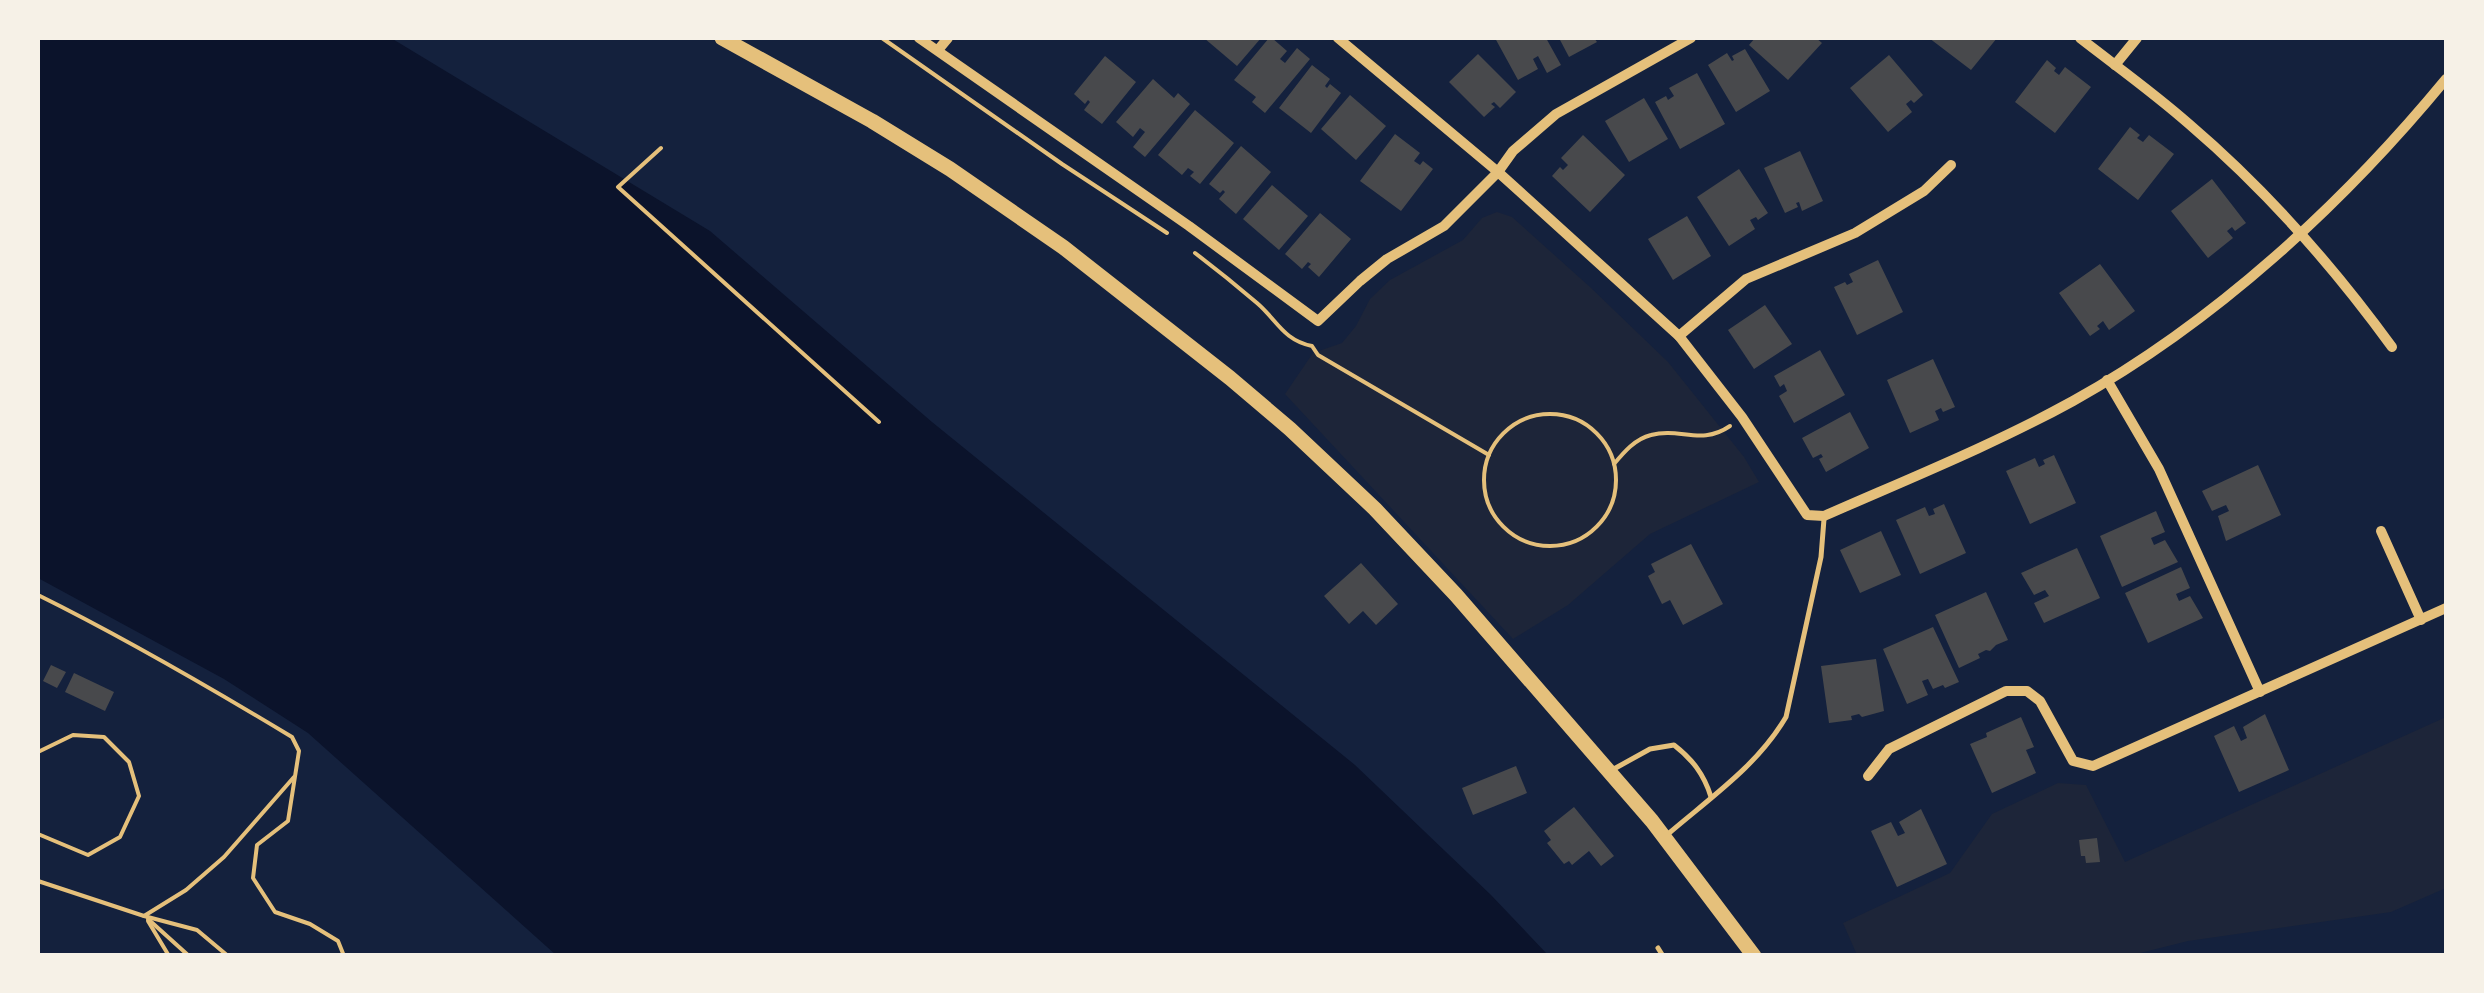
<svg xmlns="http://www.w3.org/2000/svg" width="2484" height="993" viewBox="0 0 2484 993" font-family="Mulish,sans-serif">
<rect width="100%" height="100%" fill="#14213d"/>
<g fill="#1d2539">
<polygon points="1497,212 1512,217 1590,287 1668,362 1744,457 1759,482 1650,534 1568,605 1513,639 1285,394 1313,353 1342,343 1356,326 1370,299 1390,280 1463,240 1482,218"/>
<polygon points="2446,717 2446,888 2391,912 2188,941 2128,956 1857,955 1843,923 1950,873 1992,814 2058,783 2086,785 2125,862"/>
</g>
<polygon fill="#0b132b" points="38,38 391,38 710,231 932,422 1355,765 1491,895 1548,955 556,955 308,733 224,679 38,578"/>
<g fill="#48494c">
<polygon points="1204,38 1261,38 1237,66"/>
<polygon points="1269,38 1272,38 1287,51 1280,59 1285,63 1297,48 1310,59 1265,113 1252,102 1256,97 1234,80"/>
<polygon points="1495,38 1546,38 1561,65 1547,73 1538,56 1533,59 1538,69 1518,80"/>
<polygon points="1559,38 1594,38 1597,42 1569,57"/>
<polygon points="1755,38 1816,38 1822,43 1788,80 1749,45"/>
<polygon points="1929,38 1997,38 1971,70"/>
<polygon points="1745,49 1770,91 1736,112 1708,65 1727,53 1732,61 1734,60 1732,56"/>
<polygon points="1478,54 1516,92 1500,108 1494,102 1491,104 1495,107 1484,117 1449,82"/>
<polygon points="1889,55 1923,95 1914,103 1911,100 1906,104 1912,112 1888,132 1850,88"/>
<polygon points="1105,56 1136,82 1102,124 1084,110 1090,102 1088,100 1085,104 1074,94"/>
<polygon points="2047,60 2056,68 2054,71 2059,75 2065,67 2091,87 2055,133 2015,102"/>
<polygon points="1312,65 1330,79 1325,86 1327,88 1330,84 1341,93 1311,133 1279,108"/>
<polygon points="1697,73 1725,124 1680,149 1655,102 1666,96 1668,100 1674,96 1669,88"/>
<polygon points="1153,79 1174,98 1178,93 1190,104 1145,157 1133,147 1145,132 1140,128 1133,137 1116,122"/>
<polygon points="1350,95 1386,126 1356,160 1321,129"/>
<polygon points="1644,98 1668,139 1629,162 1605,121"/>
<polygon points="1195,110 1234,143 1200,184 1190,176 1194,172 1188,168 1182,175 1158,155"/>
<polygon points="2130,127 2140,135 2137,138 2143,142 2149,135 2174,154 2138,200 2098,169"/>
<polygon points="1395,134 1420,153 1414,161 1420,165 1423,161 1433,169 1401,211 1360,181"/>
<polygon points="1583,135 1625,175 1590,212 1552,176 1560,167 1563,170 1568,165 1561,158"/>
<polygon points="1241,146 1271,172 1236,214 1219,199 1225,192 1223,190 1220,193 1209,184"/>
<polygon points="1800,151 1823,201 1802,211 1799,202 1796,203 1798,207 1785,213 1764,168"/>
<polygon points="1739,169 1768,213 1758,220 1756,217 1750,220 1755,229 1729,246 1697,197"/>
<polygon points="2212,179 2246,223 2235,231 2232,227 2227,231 2233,238 2208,258 2171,211"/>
<polygon points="1272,185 1308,216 1279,250 1243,219"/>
<polygon points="1320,213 1351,239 1319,277 1308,267 1311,264 1308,262 1302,269 1285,254"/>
<polygon points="1687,216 1711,256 1673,280 1648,239"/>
<polygon points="1878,260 1903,312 1857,335 1834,287 1845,282 1847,285 1853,282 1849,274"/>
<polygon points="2100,264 2135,311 2109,330 2103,321 2097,326 2100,329 2090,336 2059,293"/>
<polygon points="1765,305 1792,344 1754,369 1728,330"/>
<polygon points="1820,350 1845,395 1794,423 1779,396 1787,391 1784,384 1780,387 1774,376"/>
<polygon points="1933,359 1955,407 1943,412 1941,408 1935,411 1939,420 1910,433 1887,380"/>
<polygon points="1850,412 1869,448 1826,472 1819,459 1823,457 1821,454 1813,458 1802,438"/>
<polygon points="2054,455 2076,503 2030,524 2006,471 2035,458 2039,467 2045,464 2043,460"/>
<polygon points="2258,465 2281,515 2226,541 2218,516 2229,511 2226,505 2212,511 2202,491"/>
<polygon points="1944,504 1966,553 1920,574 1896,520 1925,507 1929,516 1935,514 1933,509"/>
<polygon points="2156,511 2165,532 2151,538 2154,545 2165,540 2178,562 2122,587 2100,536"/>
<polygon points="1881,531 1901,575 1860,593 1840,550"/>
<polygon points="1691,544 1723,604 1683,625 1670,600 1662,604 1648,576 1655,572 1651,564"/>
<polygon points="2077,548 2100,598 2044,623 2034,603 2049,596 2045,590 2034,595 2021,573"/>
<polygon points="1361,563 1398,604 1376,625 1363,611 1349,624 1324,596"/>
<polygon points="2181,567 2190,588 2176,594 2179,601 2190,596 2203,618 2148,643 2125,593"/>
<polygon points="1986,592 2008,640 1996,645 1990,651 1986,650 1978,654 1980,658 1959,668 1935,615"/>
<polygon points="1933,627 1959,682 1945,688 1943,685 1933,689 1928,679 1922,681 1928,695 1907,704 1883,649"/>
<polygon points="1876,659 1884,711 1862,717 1859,714 1851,716 1852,720 1829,723 1821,666"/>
<polygon points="51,665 66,672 57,688 43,681"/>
<polygon points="74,673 114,692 105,711 65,692"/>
<polygon points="2265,714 2289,770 2239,792 2214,736 2234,726 2241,741 2247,738 2243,727"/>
<polygon points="2021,717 2034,747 2026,750 2036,773 1992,793 1970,744 1987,737 1986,733"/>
<polygon points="1516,766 1527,793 1473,815 1462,788"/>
<polygon points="1574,807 1614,856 1601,866 1589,851 1572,865 1569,861 1564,864 1547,843 1551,840 1544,831"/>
<polygon points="1921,809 1947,864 1897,887 1871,831 1891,822 1898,836 1905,833 1899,822"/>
<polygon points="2097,838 2100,862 2086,863 2085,856 2081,856 2079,840"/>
</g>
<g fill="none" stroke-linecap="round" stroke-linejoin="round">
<g stroke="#e5c07b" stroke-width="4">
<polyline points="882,38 1062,164 1167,233"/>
<polyline points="661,148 618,187 879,422"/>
<path d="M1195 253C1216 269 1237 286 1257 303 1277 320 1283 340 1312 346L1318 355 1489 455"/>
<circle cx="1550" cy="480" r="66"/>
<path d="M1614 464C1624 452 1635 439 1651 435 1680 427 1701 446 1730 426"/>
<path d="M38 595C125 638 209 687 292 737L299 751 288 821 257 845 253 878 275 912 310 924 338 941 344 956"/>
<polyline points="38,752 73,735 104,737 129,762 139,796 120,837 88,855 38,834"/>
<polyline points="38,881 144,916 197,930 228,956"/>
<polyline points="144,916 186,890 224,857 294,777"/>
<polyline points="148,919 189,956"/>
<polyline points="148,921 169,956"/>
</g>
<g stroke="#e5c07b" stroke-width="5">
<path d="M1612 770 1650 749 1674 745C1692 759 1704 774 1711 797"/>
<path d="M1668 834C1711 797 1757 766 1786 717L1821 557 1824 519"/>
<polyline points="1658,948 1663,956"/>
</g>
<g stroke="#e5c07b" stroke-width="10">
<polyline points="919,38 1189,226 1318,321 1360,281 1387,259 1444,226 1498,172 1513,151 1556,114 1691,38"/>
<path d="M1338 38 1498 172 1679 336 1742 417 1807 515 1824 516C1908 479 1993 445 2073 401 2215 322 2343 204 2446 79"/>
<path d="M2080 38C2116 66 2154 93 2189 124 2265 189 2333 266 2392 347"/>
<polyline points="938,50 948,38"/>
<polyline points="2115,65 2137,38"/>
<polyline points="1679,336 1746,279 1855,233 1924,191 1951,165"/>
<polyline points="2107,380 2159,469 2260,692"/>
<polyline points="2381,531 2421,620"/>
<polyline points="1868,776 1889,749 2006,691 2027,691 2040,701 2073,761 2093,766 2446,608"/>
</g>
<polyline stroke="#e5c07b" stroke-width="15" points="722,38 872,121 950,169 1063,247 1230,378 1290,429 1375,509 1456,595 1652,821 1754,956"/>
</g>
<rect width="2484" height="993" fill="none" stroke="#f6f1e7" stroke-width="80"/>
</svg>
